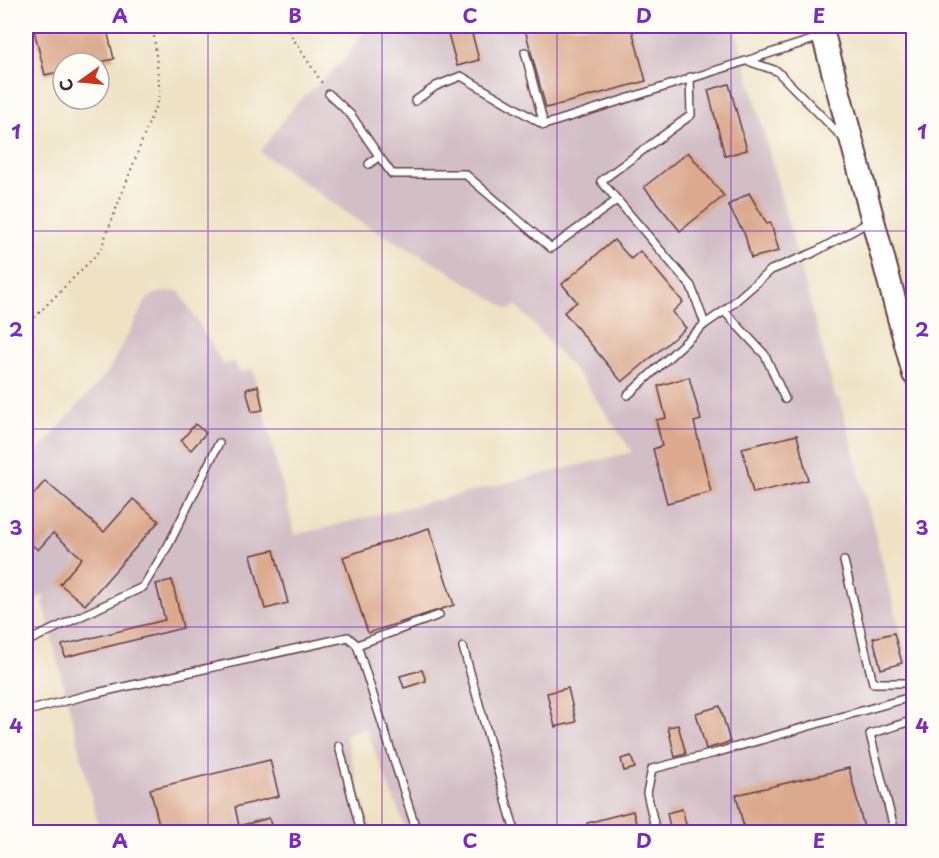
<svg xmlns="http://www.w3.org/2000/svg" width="939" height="858" viewBox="0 0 939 858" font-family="'Playpen Sans',sans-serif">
<rect width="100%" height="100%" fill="#fdfcf7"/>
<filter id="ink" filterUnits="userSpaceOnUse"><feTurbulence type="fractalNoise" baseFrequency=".0167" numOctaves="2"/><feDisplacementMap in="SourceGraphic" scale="12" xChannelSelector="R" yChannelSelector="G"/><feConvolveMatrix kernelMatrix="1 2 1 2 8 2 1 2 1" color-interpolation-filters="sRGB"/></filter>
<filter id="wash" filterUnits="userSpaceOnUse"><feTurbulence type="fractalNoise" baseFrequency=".008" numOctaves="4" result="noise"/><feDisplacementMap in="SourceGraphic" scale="24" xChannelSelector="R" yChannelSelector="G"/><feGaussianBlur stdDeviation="1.35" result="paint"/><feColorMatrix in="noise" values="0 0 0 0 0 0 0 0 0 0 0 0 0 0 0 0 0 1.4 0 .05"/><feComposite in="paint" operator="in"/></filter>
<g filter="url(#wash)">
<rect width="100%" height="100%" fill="#eee2c3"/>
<polygon fill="#d2bec5" points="369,26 735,26 836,399 840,399 913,680 913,832 407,832 366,729 345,734 371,832 100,832 43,601 46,595 26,600 26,464 107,373 147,299 156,293 179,291 223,364 235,362 239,372 253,369 295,535 632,452 584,381 516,305 510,310 445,269 360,222 260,152 293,107 344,60"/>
<g id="blocks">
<g fill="#dbaa8e">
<polygon points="33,26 106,26 114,59 96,63 63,63 63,71 45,75"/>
<polygon points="446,26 470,26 479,60 457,66"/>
<polygon points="524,26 631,26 646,81 546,108"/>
<polygon points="729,84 747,150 725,156 708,90"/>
<polygon points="688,152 724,196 680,231 644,187"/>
<polygon points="749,193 767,224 771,223 779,251 751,258 745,235 728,205"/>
<polygon points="614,240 631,259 640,251 683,302 672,312 686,328 622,382 564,312 577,302 562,284"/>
<polygon points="689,377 701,420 694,422 711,492 667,503 653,449 662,446 656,420 666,418 658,386"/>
<polygon points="258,386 263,410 252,412 246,389"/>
<polygon points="195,424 206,433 191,450 181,441"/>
<polygon points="797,435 808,480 753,493 742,448"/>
<polygon points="45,481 104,532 133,499 159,521 85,605 60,584 82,558 53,533 38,550 26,540 26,503"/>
<polygon points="429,528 454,605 368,633 343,557"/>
<polygon points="274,550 288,603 265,609 251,555"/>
<polygon points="172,580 183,628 65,657 62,645 165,620 156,584"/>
<polygon points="894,633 902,663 881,669 873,638"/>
<polygon points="422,670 426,681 404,688 400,676"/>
<polygon points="568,688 576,722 555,727 547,693"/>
<polygon points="720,706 730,742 706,749 696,713"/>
<polygon points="678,725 686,754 675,757 668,727"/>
<polygon points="631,756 635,768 624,771 621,759"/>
<polygon points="270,760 279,796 235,807 239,826 269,818 273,832 161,832 150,789"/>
<polygon points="849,768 865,832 745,832 736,795"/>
<polygon points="682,809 688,832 671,832 667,813"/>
<polygon points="633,811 638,832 589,832 587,823"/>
</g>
</g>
</g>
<g filter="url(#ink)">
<use href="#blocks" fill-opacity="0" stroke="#633c42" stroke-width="1.5"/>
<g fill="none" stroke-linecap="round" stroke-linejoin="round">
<g stroke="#633c42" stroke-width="10">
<g id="lane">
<polyline points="525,52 544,125 821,37"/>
<polyline points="748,61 777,71 844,139"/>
<polyline points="690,77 691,115 601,181 691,286 705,324"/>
<polyline points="329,94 351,115 379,156 369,164"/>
<polyline points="415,101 436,86 461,76 544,125"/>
<polyline points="379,156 392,174 465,174 551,248 617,200"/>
<polyline points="724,311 771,270 813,253 869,222"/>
<polyline points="628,395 705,324 724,311 765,355 785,399"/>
<polyline points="844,561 873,683 914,683"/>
<polyline points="26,642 143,587 169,544 219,443"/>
<polyline points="357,645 417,832"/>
<polyline points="463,647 515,832"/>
<polyline points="26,714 31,710 88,695 348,637 357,645 439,615"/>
<polyline points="339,746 361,832"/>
<polyline points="656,832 647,793 652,769 715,753 914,696"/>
<polyline points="895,832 870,734 914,720"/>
</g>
</g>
<g stroke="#633c42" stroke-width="26">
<polyline id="primary" points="821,26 914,374"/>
</g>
<g stroke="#633c42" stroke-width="2" stroke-dasharray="1.5 4.5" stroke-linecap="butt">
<polyline points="285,26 324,86"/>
<polyline points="26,326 100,251 160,94 153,26"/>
</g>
<use href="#lane" stroke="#fff" stroke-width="7"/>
<use href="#primary" stroke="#fff" stroke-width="22"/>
</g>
</g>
<path fill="none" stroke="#7b2cbf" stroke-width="1.5" stroke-opacity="0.55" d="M208 26V832M382 26V832M557 26V832M731 26V832M26 231H914M26 429H914M26 627H914"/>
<rect width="939" height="858" fill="none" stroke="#fdfcf7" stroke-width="66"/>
<g transform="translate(81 81) rotate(255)"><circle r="28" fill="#fdfcf7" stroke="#b5a4a5" stroke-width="1.5"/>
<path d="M0-4.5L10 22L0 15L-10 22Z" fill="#c8321e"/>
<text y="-9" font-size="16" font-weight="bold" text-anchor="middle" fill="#4a1f2b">С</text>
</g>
<rect x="33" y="33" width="873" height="792" fill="none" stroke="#7b2cbf" stroke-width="2"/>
<g font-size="20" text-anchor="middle" font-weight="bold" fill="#7b2cbf">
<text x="120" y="23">A</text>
<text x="295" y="23">B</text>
<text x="470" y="23">C</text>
<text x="644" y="23">D</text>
<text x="819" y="23">E</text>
<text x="16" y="139">1</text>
<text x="922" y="139">1</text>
<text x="16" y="337">2</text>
<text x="922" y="337">2</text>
<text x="16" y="535">3</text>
<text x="922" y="535">3</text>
<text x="16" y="733">4</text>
<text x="922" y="733">4</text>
<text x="120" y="848">A</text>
<text x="295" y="848">B</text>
<text x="470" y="848">C</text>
<text x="644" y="848">D</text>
<text x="819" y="848">E</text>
</g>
</svg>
